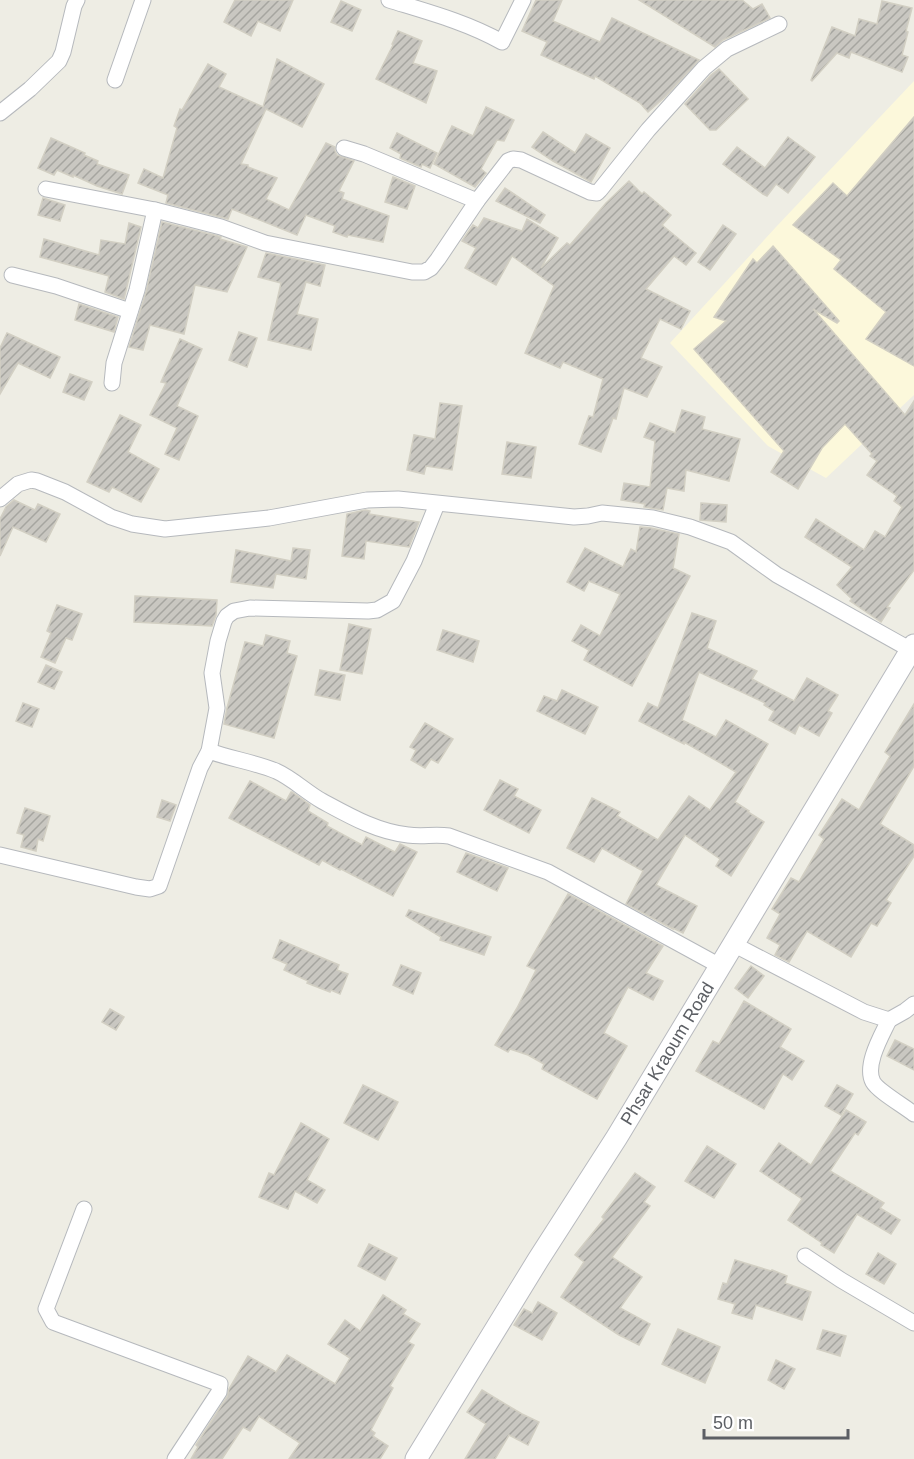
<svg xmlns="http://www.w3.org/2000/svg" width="914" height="1459" viewBox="0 0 914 1459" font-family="Helvetica,sans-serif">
<defs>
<pattern id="building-hatch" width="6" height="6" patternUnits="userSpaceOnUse" patternTransform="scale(1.5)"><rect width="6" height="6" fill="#c9c7c1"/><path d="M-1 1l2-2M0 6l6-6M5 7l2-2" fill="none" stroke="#a6a5a0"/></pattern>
</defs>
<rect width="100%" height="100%" fill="#eeede4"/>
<polygon fill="#fcf8db" points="914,81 914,395 826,478 768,446 670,343 776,227"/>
<g fill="url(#building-hatch)" stroke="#d2cfc3" stroke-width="1.5">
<polygon points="235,0 293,0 280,31 258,21 251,36 224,22"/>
<polygon points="536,0 562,0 553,21 600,42 612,18 699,60 665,97 648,112 640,103 595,76 594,79 541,55 547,42 522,31"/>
<polygon points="639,0 742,0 753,9 762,4 770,18 723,40 715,47"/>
<polygon points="341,1 361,10 352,31 331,22"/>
<polygon points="882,1 912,8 906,31 908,32 902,55 908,57 902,72 851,52 849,58 837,53 812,81 811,80 832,27 855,36 859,19 877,24"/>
<polygon points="398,31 422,41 413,63 437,71 426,103 376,79 393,45 392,44"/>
<polygon points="277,59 324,84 302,127 266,109 241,164 248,165 248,167 277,178 266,199 289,210 326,143 335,147 335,151 337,155 354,161 339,191 344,193 342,199 389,216 383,242 348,235 347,237 333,232 335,226 306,215 297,235 232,209 228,219 166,203 168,195 138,183 144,169 163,178 177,128 174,126 180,109 182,110 208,64 226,74 219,87 263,107"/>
<polygon points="719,69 748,99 716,130 710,130 685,104 711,75"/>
<polygon points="486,107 514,120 504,141 497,140 481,169 486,173 475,187 434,164 452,126 473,136"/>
<polygon points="914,117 914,366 866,339 886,312 834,269 841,260 793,225 833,183 847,196"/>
<polygon points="543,132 575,153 586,134 610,148 591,182 553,161 532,147"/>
<polygon points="397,133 437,153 430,168 422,164 421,167 400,158 401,154 390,148"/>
<polygon points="788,137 815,157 788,193 776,184 767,196 763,194 723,164 737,147 765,168"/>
<polygon points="51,138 85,153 84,155 98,161 97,164 129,175 122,194 97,186 73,175 73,177 57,170 54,175 38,168"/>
<polygon points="393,177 415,186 407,209 385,202"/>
<polygon points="629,181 642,194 644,192 671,215 662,225 696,253 686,265 674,256 646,289 690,311 681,329 660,319 641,358 662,367 647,397 624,388 616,419 613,418 601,452 579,444 589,416 593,417 603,379 563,362 560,368 525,353 554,286 512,256 496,285 465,268 476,248 462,241 473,225 478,228 484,218 522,231 527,219 558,238 541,268 567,243 570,245 606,203"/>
<polygon points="505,188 545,215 540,223 496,201"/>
<polygon points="43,198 65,205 60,221 38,215"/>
<polygon points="162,222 218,236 221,237 220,239 247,247 227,292 195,285 184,334 150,325 143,350 129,347 146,292"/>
<polygon points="129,223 141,227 124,299 105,292 109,276 40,257 44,239 99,255 101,240 125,244"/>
<polygon points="723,225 736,234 710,270 698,262"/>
<polygon points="773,246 839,321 837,323 813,309 905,415 914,401 914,570 887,607 890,608 881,622 850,601 852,599 837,585 852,567 805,537 816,519 864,550 875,531 885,537 902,507 894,501 897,496 867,475 877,461 870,456 872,454 845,424 822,448 798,489 771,472 784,451 694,349 726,321 714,317 753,259 757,263"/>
<polygon points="266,253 325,265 320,286 306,282 297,314 318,319 311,350 268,340 281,283 258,277"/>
<polygon points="79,304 118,317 114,332 75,320"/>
<polygon points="239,332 257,338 247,367 229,360"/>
<polygon points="7,333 60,357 50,378 18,363 0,394 0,348"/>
<polygon points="180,339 202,349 177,406 198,416 179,460 165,454 177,428 150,415 166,383 161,382"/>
<polygon points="70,374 92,382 84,400 63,392"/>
<polygon points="440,403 462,406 452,470 426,466 424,474 407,470 414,435 435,439"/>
<polygon points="682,410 705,417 702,429 740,439 729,481 686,470 684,491 667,488 663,510 644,507 645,504 621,500 624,483 650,487 655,441 644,437 650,423 675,433"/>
<polygon points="120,415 141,425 128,452 159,469 141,502 112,487 109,492 87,482"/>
<polygon points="507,442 536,447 531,478 502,474"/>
<polygon points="14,500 35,510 38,504 60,514 46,542 13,527 0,556 0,519 6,507"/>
<polygon points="701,503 727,505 726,522 700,520"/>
<polygon points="365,510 370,511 369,514 419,522 409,547 366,541 364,559 342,556 347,514"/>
<polygon points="640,527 651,528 679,534 673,568 690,576 632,686 584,660 589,650 572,641 581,625 600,636 620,594 589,581 584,591 567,582 585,548 623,567 631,549 636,552"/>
<polygon points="293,548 310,550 306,579 276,574 273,588 231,582 236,550 291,561"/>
<polygon points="135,596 217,600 216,615 212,626 134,622"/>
<polygon points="57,605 82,614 72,640 66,638 55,663 41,657 51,633 47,631"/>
<polygon points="692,613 716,621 707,648 757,671 752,679 794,701 807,678 838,695 828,711 832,713 819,736 799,725 795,734 769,720 774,711 764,705 765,703 699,672 682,720 716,737 726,720 768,744 735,802 749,811 748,812 764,822 731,876 716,866 720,859 685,835 656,885 697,906 683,933 673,928 673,929 626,904 643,871 602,848 594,862 567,848 592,798 620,812 617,816 658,840 689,796 710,810 736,772 684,742 684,744 639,721 648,703 658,708"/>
<polygon points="349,624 371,629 362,674 340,670"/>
<polygon points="443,630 479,641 473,662 437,650"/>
<polygon points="266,635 290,641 287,653 297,656 274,738 224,724 227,708 245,642 263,646"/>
<polygon points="46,665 62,672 54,689 38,682"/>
<polygon points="320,670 345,675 340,700 315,695"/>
<polygon points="562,690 598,707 585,734 537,711 544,696 557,701"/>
<polygon points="23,703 39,709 32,727 16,721"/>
<polygon points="914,704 914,766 880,824 914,845 914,856 886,900 891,903 877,926 871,923 851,957 807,931 789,962 775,955 780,945 767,938 780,914 772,909 791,878 799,882 824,839 819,835 842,799 859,810 890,756 885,752"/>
<polygon points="425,723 453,739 438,763 431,759 425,768 411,760 416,750 410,747"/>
<polygon points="500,780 518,789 514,796 541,810 529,833 484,810"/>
<polygon points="250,781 286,801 291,792 292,792 310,805 308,811 328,823 327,826 362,845 366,837 395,852 400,844 417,852 393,896 341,869 340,870 322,860 319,865 229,818"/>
<polygon points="162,800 176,805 170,821 157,817"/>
<polygon points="25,808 50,816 43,841 38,839 36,851 21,847 24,835 17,833"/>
<polygon points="466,853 508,868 497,891 457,872"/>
<polygon points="568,894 663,946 646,973 663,981 653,1000 628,987 604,1033 627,1046 597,1099 542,1069 544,1064 528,1055 510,1049 508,1052 495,1045 517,1008 536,970 527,966"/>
<polygon points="409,910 491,937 484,955 440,940 441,937 406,916"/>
<polygon points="280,940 339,965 337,970 348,974 340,994 331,990 330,992 307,983 308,981 284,970 287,964 273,958"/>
<polygon points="401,965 421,973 413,994 393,985"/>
<polygon points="751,966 764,976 748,998 735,988"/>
<polygon points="744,1001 791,1029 780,1047 804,1061 792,1080 783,1074 764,1109 696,1071 713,1041 719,1044"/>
<polygon points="110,1009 124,1017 116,1030 102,1022"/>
<polygon points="895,1040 914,1049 914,1070 887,1056"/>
<polygon points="363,1085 398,1102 378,1140 344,1123"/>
<polygon points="837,1085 853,1094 841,1115 825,1106"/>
<polygon points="846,1110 866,1122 858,1135 855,1133 830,1171 884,1203 880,1208 900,1220 891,1234 857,1214 834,1253 821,1245 822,1243 788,1220 802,1199 760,1171 779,1143 811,1165"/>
<polygon points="301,1123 329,1139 307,1180 325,1190 317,1203 295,1191 288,1209 259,1197 269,1173 274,1175"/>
<polygon points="707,1146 736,1164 714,1198 685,1181"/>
<polygon points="635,1173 655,1187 644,1202 650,1206 612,1257 642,1277 620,1308 650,1324 639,1345 619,1335 561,1297 584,1262 575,1255 604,1219 602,1217"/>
<polygon points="369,1244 397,1258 385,1280 358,1266"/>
<polygon points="878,1253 896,1264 884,1284 866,1274"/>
<polygon points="735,1260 771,1271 772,1270 787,1276 785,1283 811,1292 802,1320 756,1305 752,1319 732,1313 735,1304 718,1299 723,1283 727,1284"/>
<polygon points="383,1295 406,1310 403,1314 420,1324 408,1342 414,1345 390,1386 393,1388 371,1430 375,1433 373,1436 388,1446 380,1459 289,1459 300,1443 259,1416 250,1431 243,1427 222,1459 191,1459 198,1447 196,1445 227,1397 229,1389 248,1356 276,1372 287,1355 335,1384 350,1358 328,1344 345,1320 360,1331"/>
<polygon points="538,1302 557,1313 542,1340 514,1325 524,1309 532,1313"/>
<polygon points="678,1329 720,1347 705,1383 662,1364"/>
<polygon points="823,1330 846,1336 840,1356 817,1349"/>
<polygon points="776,1360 795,1369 784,1389 768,1380"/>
<polygon points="482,1390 522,1414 539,1422 528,1445 509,1435 495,1459 465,1459 486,1424 467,1412"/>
</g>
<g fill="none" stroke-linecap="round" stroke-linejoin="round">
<g stroke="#b6b9bd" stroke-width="17">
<g id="minor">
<path d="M389 0C428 12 466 22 502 42L523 0"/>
<polyline points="115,80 143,0"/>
<polyline points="0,113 30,89 59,61 63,52 74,6 77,0"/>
<polyline points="344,148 364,154 477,201"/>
<polyline points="46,189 155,210 221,227 265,243 412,272 424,272 431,268 438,259 477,201 508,161 513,159 521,160 590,192 597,193 600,190 648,130 704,68 727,49 779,24"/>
<polyline points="12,275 56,286 130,311"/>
<polyline points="112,383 114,363 137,290 155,210"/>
<polyline points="0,499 18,484 31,480 37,481 65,492 111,517 132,524 165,529 269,518 367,500 398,499 574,517 588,516 602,513 653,518 690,527 731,542 777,575 911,650"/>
<path d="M209 751C231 759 254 762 276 771 292 778 306 792 322 801 348 815 377 832 408 835 422 837 435 834 449 836L548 872 720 966"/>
<polyline points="0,855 136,887 150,889 159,886 200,768 209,751 217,708 212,673 218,641 224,621 227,616 234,611 250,608 368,611 377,610 393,601 414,561 437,504"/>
<polyline points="733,944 864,1012 889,1020 905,1011 914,1004"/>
<path d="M889 1020C882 1035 864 1065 873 1082 878 1091 904 1106 914 1114"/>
<polyline points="84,1209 46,1309 53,1322 220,1384 219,1392 175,1459"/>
<polyline points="805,1256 841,1280 914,1323"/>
</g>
</g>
<g stroke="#b8babf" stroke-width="23">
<g id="secondary">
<path id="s1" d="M416 1459 538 1260 617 1137 914 645"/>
</g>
</g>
<use href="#minor" stroke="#fff" stroke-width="15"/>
<use href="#secondary" stroke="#fff" stroke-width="21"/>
</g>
<g text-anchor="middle" stroke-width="6" stroke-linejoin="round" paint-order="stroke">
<g font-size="18" fill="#5c5f64" stroke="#fff">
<text dy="6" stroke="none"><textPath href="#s1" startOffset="477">Phsar Kraoum Road</textPath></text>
</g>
</g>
<path d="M704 1429v9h144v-9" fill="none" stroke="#5c5f64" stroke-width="3"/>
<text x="713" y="1429" font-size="18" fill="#5c5f64" stroke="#ffffff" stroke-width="4.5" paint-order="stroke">50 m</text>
</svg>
